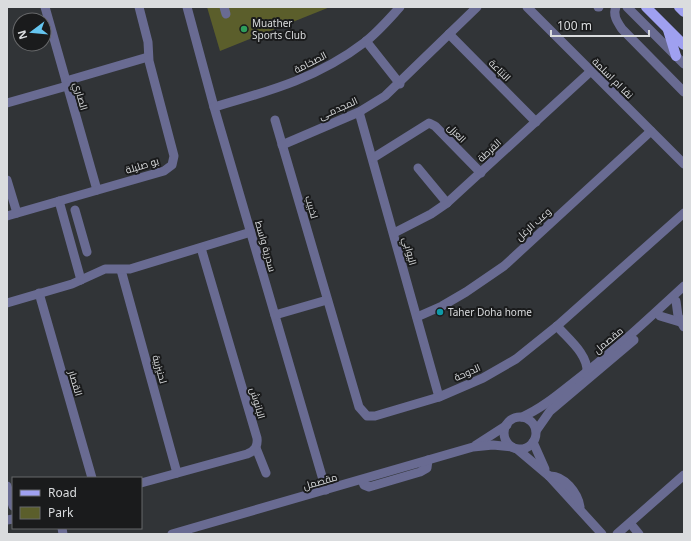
<svg xmlns="http://www.w3.org/2000/svg" width="691" height="541" viewBox="0 0 691 541" font-family="'Noto Sans',Cairo,sans-serif">
<rect width="100%" height="100%" fill="#313437"/>
<polygon fill="#5b5e2b" points="207,7 330,7 220,51"/>
<g fill="none" stroke-linecap="round" stroke-linejoin="round">
<g stroke="#696b92" stroke-width="9">
<polyline points="45,7 97,190"/>
<polyline points="187,7 214,107 326,490"/>
<polyline points="224,7 226,14"/>
<polyline points="527,7 684,164"/>
<polyline points="598,7 599,7"/>
<path d="M616 7C612 15 618 23 622 29L684 92"/>
<polyline points="627,7 684,64"/>
<polyline points="449,34 536,122"/>
<polyline points="366,41 400,84"/>
<polyline points="66,81 148,57"/>
<polyline points="7,103 67,86"/>
<path d="M214 107C270 91 318 78 365 42 378 32 389 19 400 7"/>
<polyline points="359,112 439,397"/>
<polyline points="275,120 359,407 367,416 375,416 439,397 483,378 516,359 557,326 684,213"/>
<polyline points="282,145 359,112 385,96 477,7"/>
<polyline points="373,158 429,123 435,126 481,173"/>
<polyline points="418,168 447,203"/>
<polyline points="7,180 17,213"/>
<polyline points="59,201 81,280"/>
<polyline points="75,210 87,252"/>
<polyline points="7,216 164,171 172,165 174,156 149,61 148,42 139,7"/>
<polyline points="394,233 431,214 447,203 591,71"/>
<polyline points="121,270 177,473"/>
<polyline points="39,293 92,478"/>
<polyline points="676,301 678,316 684,327"/>
<polyline points="7,303 72,284 105,269 130,269 251,232"/>
<polyline points="275,315 327,300"/>
<polyline points="660,316 680,322"/>
<polyline points="417,317 442,306 466,292 504,266 651,131"/>
<path d="M557 326C568 339 588 354 587 372"/>
<path d="M522 417C540 409 555 397 570 385 611 354 647 320 684 286"/>
<circle cx="520" cy="433" r="16"/>
<polyline points="536,431 550,411 634,340"/>
<polyline points="533,442 545,469"/>
<polyline points="476,445 507,425"/>
<polyline points="256,448 266,473"/>
<polyline points="517,449 549,476 602,534"/>
<path d="M549 476C564 475 578 493 580 507"/>
<polyline points="362,480 364,485 369,487 420,472 427,468 428,460"/>
<path d="M141 483 247 454C255 451 258 446 257 438L201 248"/>
<polyline points="7,486 13,506"/>
<polyline points="7,520 13,519"/>
<polyline points="630,523 639,534"/>
<polyline points="62,528 63,534"/>
<polyline points="172,534 473,447 493,445 512,447"/>
<polyline points="617,534 684,475"/>
</g>
<g stroke="#9fa0f0" stroke-width="10">
<polyline points="646,7 684,45"/>
<polyline points="679,7 684,12"/>
<polyline points="668,30 676,56"/>
</g>
</g>
<circle fill="#2e9e5b" stroke="#1a1b1c" stroke-width="1.5" cx="244" cy="29" r="4"/>
<circle fill="#0f9aa8" stroke="#1a1b1c" stroke-width="1.5" cx="440" cy="312" r="4"/>
<g text-anchor="middle" stroke-width="4" stroke-linejoin="round" paint-order="stroke">
<g font-size="10" fill="#dadcde" stroke="#1a1b1c" text-anchor="start">
<text x="252" y="27">Muather<tspan x="252" dy="12">Sports Club</tspan></text>
<text x="448" y="316">Taher Doha home</text>
</g>
<g font-size="10" fill="#dadcde" stroke="#1a1b1c">
<text transform="translate(310 62) rotate(-27)" y="4">الصخامة</text>
<text transform="translate(500 70) rotate(45)" y="4">النبّاعة</text>
<text transform="translate(613 78) rotate(45)" y="4">نقا ام اسلمة</text>
<text transform="translate(81 96) rotate(74)" y="4">الصاري</text>
<text transform="translate(338 108) rotate(-24)" y="4">المجدمـى</text>
<text transform="translate(457 133) rotate(46)" y="4">العزل</text>
<text transform="translate(489 150) rotate(-43)" y="4">القرطة</text>
<text transform="translate(142 165) rotate(-17)" y="4">بو صليلة</text>
<text transform="translate(312 207) rotate(74)" y="4">لخبيب</text>
<text transform="translate(533 224) rotate(-42)" y="4">وعب الرغل</text>
<text transform="translate(266 246) rotate(74)" y="4">سدرية واسط</text>
<text transform="translate(410 251) rotate(75)" y="4">اليوابي</text>
<text transform="translate(608 340) rotate(-40)" y="4">مقصمل</text>
<text transform="translate(160 369) rotate(74)" y="4">لحنيزبية</text>
<text transform="translate(467 372) rotate(-24)" y="4">الدوحة</text>
<text transform="translate(76 383) rotate(74)" y="4">القصار</text>
<text transform="translate(258 403) rotate(74)" y="4">البانوش</text>
<text transform="translate(320 481) rotate(-16)" y="4">مقصمل</text>
</g>
</g>
<rect width="691" height="541" fill="none" stroke="#dadcde" stroke-width="16"/>
<rect x="12" y="477" width="130" height="52" fill="#1a1b1c" stroke="#67686a"/>
<rect x="20" y="490" width="20" height="6" fill="#9fa0f0" stroke="#67686a"/>
<text x="48" y="497" font-size="12" fill="#dadcde">Road</text>
<rect x="20" y="507" width="20" height="12" fill="#5b5e2b" stroke="#67686a"/>
<text x="48" y="517" font-size="12" fill="#dadcde">Park</text>
<g transform="translate(32 32) rotate(254)"><circle r="19" fill="#1a1b1c" stroke="#67686a"/>
<path d="M0-3L7 15L0 10L-7 15Z" fill="#65c5ef"/>
<text y="-6" font-size="11" font-weight="bold" text-anchor="middle" fill="#dadcde">N</text>
</g>
<path d="M551 30v6h98v-6" fill="none" stroke="#dadcde" stroke-width="2"/>
<text x="557" y="30" font-size="12" fill="#dadcde" stroke="#1a1b1c" stroke-width="3" paint-order="stroke">100 m</text>
</svg>
